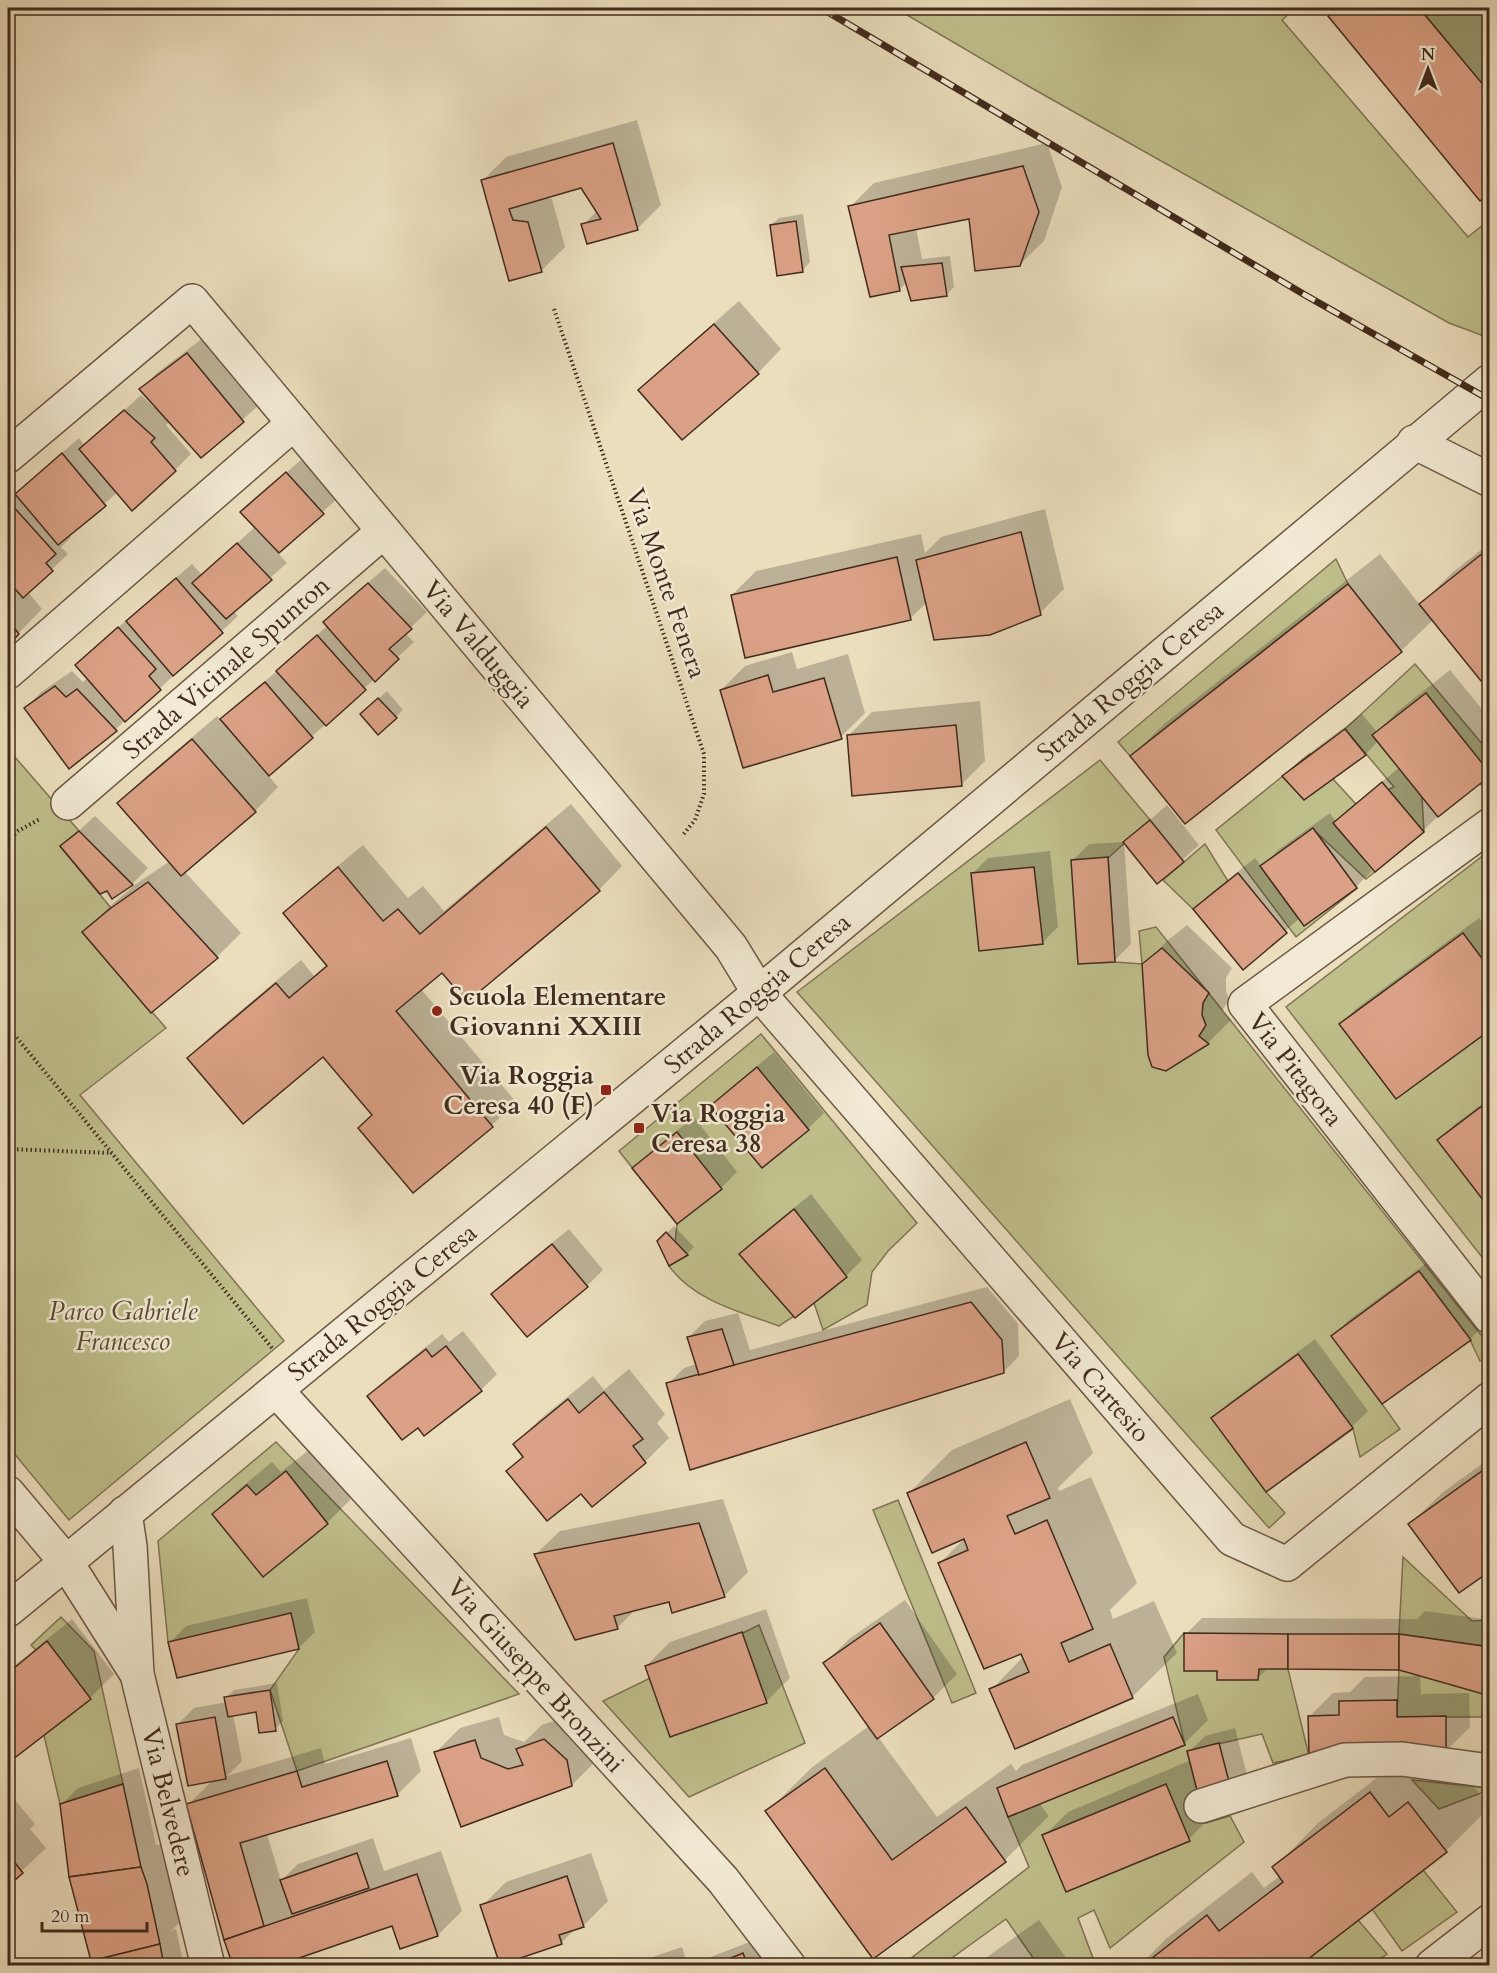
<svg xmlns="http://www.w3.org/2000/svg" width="1497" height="1973" viewBox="0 0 1497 1973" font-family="Cardo,serif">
<rect width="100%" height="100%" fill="#ebdebd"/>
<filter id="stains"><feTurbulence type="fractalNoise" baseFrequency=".00333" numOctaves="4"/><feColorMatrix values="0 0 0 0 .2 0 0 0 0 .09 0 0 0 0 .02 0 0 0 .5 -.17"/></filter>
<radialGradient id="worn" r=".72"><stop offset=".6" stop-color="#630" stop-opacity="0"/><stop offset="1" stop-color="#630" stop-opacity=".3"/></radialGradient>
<g fill="#bfbf8c" stroke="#807554" stroke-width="1.5">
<polygon points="895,8 1296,8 1282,20 1468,237 1489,220 1489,338 1449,323 1028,86"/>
<polygon points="1434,8 1487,8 1489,10 1489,93 1425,15"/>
<polygon points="1336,559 1348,584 1130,756 1118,742"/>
<polygon points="1415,664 1489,752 1489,786 1487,788 1442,763 1422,797 1424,832 1366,879 1316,832 1357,888 1296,937 1216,830 1310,754 1356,804 1394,787 1345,729"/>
<polygon points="8,749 79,831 60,846 111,908 82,932 166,1028 80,1095 284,1341 69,1520 8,1446"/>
<polygon points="1100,760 1150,820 1108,858 1115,962 1142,964 1139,931 1156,927 1489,1345 1489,1355 1480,1361 1470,1340 1382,1404 1400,1429 1360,1457 1353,1429 1266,1492 1285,1513 1269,1528 797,992"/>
<polygon points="1205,844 1228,881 1193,909 1163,880"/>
<polygon points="1489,851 1489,1266 1286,1007"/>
<path d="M761 1034 917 1223 888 1251 872 1272 867 1305 823 1330 814 1303 779 1326C741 1312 694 1301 669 1266L687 1255 675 1244 677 1224 619 1151Z"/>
<polygon points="276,1442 519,1694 297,1771 270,1690 299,1649 168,1642 158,1541"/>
<polygon points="898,1500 976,1693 952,1703 873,1510"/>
<polygon points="1403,1557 1472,1621 1489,1620 1489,1647 1399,1634"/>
<polygon points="61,1617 94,1651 123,1784 60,1804 42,1727 36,1650 31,1645"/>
<polygon points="759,1625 805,1743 689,1797 603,1701"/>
<polygon points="1184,1633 1288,1669 1309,1756 1273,1763 1262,1734 1187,1751 1206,1823 1230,1816 1244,1842 1110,1948 1094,1910 1078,1918 1093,1958 1081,1965 1038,1965 1006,1919 942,1965 901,1966 1029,1867 1008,1817 1185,1745 1164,1657"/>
<polygon points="1399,1670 1489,1685 1489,1698 1481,1717 1397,1717"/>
<polygon points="1412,1780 1489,1788 1489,1790 1439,1809"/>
<polygon points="1423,1870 1457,1912 1402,1951 1372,1909"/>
<polygon points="1358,1920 1387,1954 1371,1965 1299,1966"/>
</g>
<g fill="#0003">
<polygon points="1339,8 1490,8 1490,191 1330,17"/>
<polygon points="637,120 661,205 637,229 583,225 597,211 582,186 542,197 552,199 565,247 541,271 482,181 506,157"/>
<polygon points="1047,143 1062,187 1044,241 1019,265 971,217 916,228 922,259 950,256 954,287 946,295 907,282 899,290 850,207 874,183"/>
<polygon points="803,214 810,262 803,270 771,225 779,218"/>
<polygon points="739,301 781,349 758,373 640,390 664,367"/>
<polygon points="203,338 259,405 201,456 170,421 166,425 191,454 175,470 118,492 69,534 71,537 61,547 68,554 28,592 42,609 8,644 8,505 33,478 79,438 85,446 141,395 156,409 158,408 141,389 157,373"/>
<polygon points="303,458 339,497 278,553 287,563 233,611 238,616 116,729 70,767 26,708 41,692 72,671 83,682 88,678 93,649 192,564 202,575 256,526 242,512"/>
<polygon points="1045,509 1064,589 1040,613 927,602 910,619 732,595 756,571 921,534 925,553 941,537"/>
<polygon points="1490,543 1490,677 1434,619 1401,651 1132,756 1164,724 1380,554 1420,605 1453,572"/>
<polygon points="385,568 427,612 405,633 414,642 326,724 268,775 278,787 255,811 184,871 241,933 217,957 152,1011 84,932 108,908 136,884 170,861 120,803 143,779 217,716 221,720 238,703 282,667 328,625 325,622 341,606"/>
<polygon points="792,652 797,669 848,654 865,713 841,737 721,690 745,666"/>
<polygon points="1450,670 1490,719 1490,774 1439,815 1423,831 1364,857 1362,858 1372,871 1356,887 1300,918 1243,968 1195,909 1211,893 1255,858 1262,867 1278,850 1330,813 1336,822 1351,807 1400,767 1379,740 1366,754 1304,798 1284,776 1300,760 1362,714 1377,732 1398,711"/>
<polygon points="387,691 403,710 396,717 369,707"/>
<polygon points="980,701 985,761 961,785 848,736 872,712"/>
<polygon points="571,804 622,866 599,890 442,971 421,989 516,1102 492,1125 413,1191 373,1114 323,1055 189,1058 213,1034 301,960 314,976 327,964 285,913 309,890 363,845 408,898 423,886 444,911"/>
<polygon points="1167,805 1199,845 1157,882 1125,842"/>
<polygon points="95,816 148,868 132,884 113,897 107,889 62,846"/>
<polygon points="1124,842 1131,944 1115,960 1073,860 1089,844"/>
<polygon points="1050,851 1058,927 1042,943 972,874 988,858"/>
<polygon points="1479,918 1490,932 1490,1028 1341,1024 1357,1008"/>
<polygon points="1187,925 1232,968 1226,978 1226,990 1229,1000 1222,1011 1231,1020 1208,1043 1165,1070 1144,965 1168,940"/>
<polygon points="774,1052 824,1113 808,1129 712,1106 728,1090"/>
<polygon points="1490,1098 1490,1206 1439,1140 1455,1124"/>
<polygon points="694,1117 737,1172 721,1188 678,1222 634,1168 650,1152"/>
<polygon points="811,1194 862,1260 846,1276 795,1316 741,1254 757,1238"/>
<polygon points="674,1226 694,1247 687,1254 658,1242"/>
<polygon points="569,1229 603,1270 587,1286 528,1335 493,1294 509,1278"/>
<polygon points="1436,1256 1486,1323 1470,1339 1333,1336 1349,1320"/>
<polygon points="987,1287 1018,1324 1019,1356 1003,1372 668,1384 684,1368 697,1364 689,1337 705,1321 738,1313 750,1350"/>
<polygon points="463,1331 497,1374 481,1390 418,1426 369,1396 385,1380 442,1334 449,1342"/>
<polygon points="1315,1339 1368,1411 1352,1427 1266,1490 1213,1418 1229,1403"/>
<polygon points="629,1369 665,1414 657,1423 669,1438 645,1462 581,1492 508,1471 524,1455 515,1444 539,1420 593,1376 604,1390"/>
<polygon points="1070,1399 1093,1453 1058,1488 1059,1491 1091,1477 1137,1583 1110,1610 1113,1619 1154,1601 1177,1653 1132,1697 991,1690 1024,1656 940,1563 966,1537 908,1494 952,1450"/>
<polygon points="310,1449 351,1499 327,1523 214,1514 238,1490 272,1462 281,1472"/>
<polygon points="1490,1458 1490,1569 1410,1524 1442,1493"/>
<polygon points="723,1499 748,1572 724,1596 670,1601 636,1609 617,1628 536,1554 560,1531"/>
<polygon points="8,1530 15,1539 8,1549"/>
<polygon points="307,1598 315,1632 299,1648 178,1676 170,1642 186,1626"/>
<polygon points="905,1600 957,1674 933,1698 878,1737 937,1817 1011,1764 1016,1771 1022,1765 1198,1694 1208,1720 1184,1744 1039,1803 1049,1816 1005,1860 873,1957 767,1812 811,1768 869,1726 825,1663 849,1639"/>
<polygon points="766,1609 790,1678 766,1702 646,1666 670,1642"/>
<polygon points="1425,1611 1490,1620 1490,1695 1399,1668 1268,1668 1258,1678 1218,1669 1186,1634 1202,1618 1417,1619"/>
<polygon points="72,1619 114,1674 90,1698 8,1761 8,1671"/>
<polygon points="1420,1676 1421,1694 1469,1693 1470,1727 1446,1751 1490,1807 1446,1851 1297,1966 1139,1966 1167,1938 1252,1872 1264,1888 1280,1876 1274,1868 1318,1823 1412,1751 1309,1717 1333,1693 1350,1692 1365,1677"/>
<polygon points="277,1683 283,1721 275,1729 257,1711 233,1714 242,1761 227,1776 321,1748 325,1764 411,1738 421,1771 397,1795 267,1834 281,1881 298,1864 373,1838 384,1871 441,1851 462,1911 438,1935 401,1948 393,1924 235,1966 188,1805 213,1780 178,1724 194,1708 227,1702 226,1698 234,1690"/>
<polygon points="568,1716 596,1761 572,1785 436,1752 460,1728 499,1717 504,1735 524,1742 542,1725"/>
<polygon points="1235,1728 1248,1779 1189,1839 1044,1836 1068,1812 1191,1760 1189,1752 1205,1736"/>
<polygon points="139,1768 156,1845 165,1844 183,1919 171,1931 176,1929 184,1966 93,1966 62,1804 78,1788"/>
<polygon points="8,1792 35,1824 30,1829 46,1848 8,1884"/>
<polygon points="591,1853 608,1901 584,1925 576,1928 561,1943 482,1906 506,1882"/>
<polygon points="1039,1920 1072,1966 979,1966 987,1957"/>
<polygon points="760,1938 770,1966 701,1966 708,1958"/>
<polygon points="682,1947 688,1966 626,1966"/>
<polygon points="67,1959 69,1966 48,1966"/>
</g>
<g fill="#dba186" stroke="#422b1d" stroke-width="1.5">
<polygon points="1338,8 1434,8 1425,15 1490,93 1490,193 1480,201 1328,16"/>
<polygon points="613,143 638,230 587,244 581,224 601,219 581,188 509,209 513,220 528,222 542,272 509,281 481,180"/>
<polygon points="1023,166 1039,212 1020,266 975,271 969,219 889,235 900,291 870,297 848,206"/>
<polygon points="796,221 803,272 777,276 770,225"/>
<polygon points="942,263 947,296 911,301 901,267"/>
<polygon points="714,324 759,374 682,440 638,390"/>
<polygon points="187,353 244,422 201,458 139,389"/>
<polygon points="124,410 155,438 151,442 176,471 132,511 79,449"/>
<polygon points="62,453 106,506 58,545 15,494"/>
<polygon points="286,472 324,514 279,553 240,512"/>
<polygon points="10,503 56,554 46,563 53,571 23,598 8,581 8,505"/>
<polygon points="1021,532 1041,615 990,635 934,640 916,560"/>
<polygon points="237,543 272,580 226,619 192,583"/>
<polygon points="1488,549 1490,679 1481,681 1419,604"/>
<polygon points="897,557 911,620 745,658 731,595"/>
<polygon points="176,578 223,633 173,676 126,621"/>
<polygon points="368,583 412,629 389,649 399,659 375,682 323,622"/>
<polygon points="1348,584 1402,652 1185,824 1130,756"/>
<polygon points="8,620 19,634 8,646"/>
<polygon points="118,627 156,669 149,676 161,690 125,722 75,665"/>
<polygon points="317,635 366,690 326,726 276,671"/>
<polygon points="768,675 773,692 824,678 842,739 743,768 720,690"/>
<polygon points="265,682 313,738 269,776 220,719"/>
<polygon points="55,686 66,697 77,689 117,731 69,769 24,708"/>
<polygon points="1426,693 1490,773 1490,776 1438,817 1372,735"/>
<polygon points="378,698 397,718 378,735 360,714"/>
<polygon points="956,725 962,786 852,796 847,735"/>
<polygon points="1345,729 1366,755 1304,800 1282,776"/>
<polygon points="192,739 256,812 181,876 117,803"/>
<polygon points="1382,782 1424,832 1375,872 1333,823"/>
<polygon points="1150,820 1184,862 1157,884 1123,842"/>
<polygon points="546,827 600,891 467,1002 442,973 396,1011 493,1127 413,1193 358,1128 372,1115 323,1057 243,1124 187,1058 276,983 289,998 327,966 283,913 338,867 383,921 398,909 420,934"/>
<polygon points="1313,828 1357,888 1304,926 1260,866"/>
<polygon points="79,831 133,885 112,899 107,891 100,894 60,846"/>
<polygon points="1108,857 1115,962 1078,964 1071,860"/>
<polygon points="1034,867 1043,944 979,951 971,873"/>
<polygon points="1238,873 1287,933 1243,970 1193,909"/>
<polygon points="148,882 218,958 151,1013 82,932 111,908"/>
<polygon points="1463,933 1490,969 1490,1030 1396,1099 1339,1024"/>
<polygon points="1162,948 1209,993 1203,1003 1202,1015 1206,1025 1199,1036 1209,1044 1166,1071 1152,1067 1148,1055 1142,964"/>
<polygon points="757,1067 809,1130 762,1168 710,1106"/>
<polygon points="1490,1100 1490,1209 1437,1140"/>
<polygon points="677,1132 722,1189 677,1224 632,1168"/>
<polygon points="794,1209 847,1277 795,1318 739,1254"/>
<polygon points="666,1232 688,1255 669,1266 657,1241"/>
<polygon points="552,1244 588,1287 527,1337 491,1294"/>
<polygon points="1419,1271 1471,1340 1382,1404 1331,1336"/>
<polygon points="971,1302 1002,1340 1004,1373 690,1470 666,1383"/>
<polygon points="722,1329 734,1365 699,1375 687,1337"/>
<polygon points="446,1346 482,1391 424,1436 418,1428 402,1440 367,1396 426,1349 432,1357"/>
<polygon points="1298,1354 1353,1428 1266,1492 1211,1418"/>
<polygon points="604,1392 643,1439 633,1446 646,1463 592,1507 581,1494 547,1521 506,1471 523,1457 513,1444 568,1399 579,1413"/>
<polygon points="1026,1442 1050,1498 1007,1516 1015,1534 1047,1520 1093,1629 1061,1643 1069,1662 1110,1644 1133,1698 1015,1749 989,1689 1029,1672 1021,1654 984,1669 938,1563 968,1550 964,1539 932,1553 907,1493"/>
<polygon points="1489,1466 1490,1571 1459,1593 1408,1524"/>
<polygon points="286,1471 328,1524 263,1577 212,1514 247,1485 256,1495"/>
<polygon points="699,1523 725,1597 672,1613 669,1602 614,1616 618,1629 575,1640 534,1554"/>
<polygon points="291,1613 299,1649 177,1678 168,1642"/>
<polygon points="880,1623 934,1699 877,1739 823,1663"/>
<polygon points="742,1632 767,1703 670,1737 645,1666"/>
<polygon points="1184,1633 1288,1634 1288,1669 1259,1669 1258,1680 1217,1680 1217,1671 1184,1671"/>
<polygon points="1288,1634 1399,1634 1399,1670 1288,1669"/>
<polygon points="1399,1634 1490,1647 1490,1696 1399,1670"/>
<polygon points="47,1641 91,1699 8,1763 8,1673"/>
<polygon points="270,1690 276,1731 259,1733 256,1712 228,1717 224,1697"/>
<polygon points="1397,1700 1397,1717 1446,1716 1446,1752 1309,1756 1308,1716 1339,1715 1339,1701"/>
<polygon points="215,1717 226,1779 188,1786 176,1724"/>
<polygon points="1173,1717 1185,1745 1008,1817 997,1788"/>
<polygon points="544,1739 567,1760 572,1786 461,1827 434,1752 475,1740 481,1758 508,1769 523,1765 516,1749"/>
<polygon points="1219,1743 1233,1797 1201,1806 1187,1751"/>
<polygon points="387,1761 398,1796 240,1843 264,1926 224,1940 186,1804 297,1771 302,1787"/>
<polygon points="825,1768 892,1860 966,1807 1006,1862 873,1959 765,1811"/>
<polygon points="123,1784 141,1867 69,1877 60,1804"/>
<polygon points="1166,1784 1190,1841 1066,1892 1042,1835"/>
<polygon points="1370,1792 1389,1817 1408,1802 1447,1852 1299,1966 1142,1966 1207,1915 1219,1931 1283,1882 1272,1867"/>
<polygon points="357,1853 369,1888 292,1914 280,1880"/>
<polygon points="8,1854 23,1873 8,1886"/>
<polygon points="141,1867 147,1884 160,1944 91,1961 69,1877"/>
<polygon points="417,1874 438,1936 400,1949 392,1926 276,1966 233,1966 224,1940"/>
<polygon points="567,1876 584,1927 559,1935 562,1944 500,1965 480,1905"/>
<polygon points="160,1944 164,1966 92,1966 91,1961"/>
<polygon points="743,1953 748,1966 712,1966"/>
</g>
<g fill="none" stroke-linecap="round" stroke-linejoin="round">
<g stroke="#6c5845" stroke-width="36">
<g id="minor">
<polyline points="1414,442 1490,480"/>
<polyline points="8,456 192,301 731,947 759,993 1232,1539 1287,1564 1490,1399"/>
<polyline points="8,672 294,423"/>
<polyline points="68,803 384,531"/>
<polyline points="1490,825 1245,1004 1490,1317"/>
<polyline points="276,1390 723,1880 789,1966"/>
<polyline points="8,1493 66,1562 135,1671"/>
<polyline points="125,1513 130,1546 137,1674 208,1966"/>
<polyline points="8,1610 759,993 1490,381"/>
<polyline points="1201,1806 1345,1760 1402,1759 1490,1771"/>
<polyline points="1432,1966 1490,1921"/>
</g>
</g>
<g stroke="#422b1d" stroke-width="4" stroke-dasharray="1.5 3" stroke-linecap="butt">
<polyline points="554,309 704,754 704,794 695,820 682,836"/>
<polyline points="8,841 18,831 40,819"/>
<polyline points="8,1027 272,1348"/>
<polyline points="8,1149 112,1153"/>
</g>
<use href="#minor" stroke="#f2ead4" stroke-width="33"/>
<g stroke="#422b1d" stroke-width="7">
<polyline id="rail" points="821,8 1305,295 1490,400"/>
</g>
<use href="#rail" stroke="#f2ead4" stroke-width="4.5" stroke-dasharray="14" stroke-linecap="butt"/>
</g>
<g fill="#8f2418" stroke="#f2ead4" stroke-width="2">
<circle cx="437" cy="1011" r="6"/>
<rect x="600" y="1084" width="12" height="12" rx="3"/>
<rect x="633" y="1122" width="12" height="12" rx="3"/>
</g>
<g text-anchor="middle" stroke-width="5" stroke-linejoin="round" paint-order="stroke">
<g font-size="26" fill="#422b1d" stroke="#f2ead4">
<text transform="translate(667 583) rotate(71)" y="9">Via Monte Fenera</text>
<text transform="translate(479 644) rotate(50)" y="9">Via Valduggia</text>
<text transform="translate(226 667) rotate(-41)" y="9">Strada Vicinale Spunton</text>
<text transform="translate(1130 681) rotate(-40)" y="9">Strada Roggia Ceresa</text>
<text transform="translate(757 993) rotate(-40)" y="9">Strada Roggia Ceresa</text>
<text transform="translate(1296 1069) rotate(52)" y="9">Via Pitagora</text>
<text transform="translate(382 1302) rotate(-39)" y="9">Strada Roggia Ceresa</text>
<text transform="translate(1101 1387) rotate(49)" y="9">Via Cartesio</text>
<text transform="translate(536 1675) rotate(48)" y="9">Via Giuseppe Bronzini</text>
<text transform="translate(169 1802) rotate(76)" y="9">Via Belvedere</text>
</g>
<g font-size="26" font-weight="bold" fill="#422b1d" stroke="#f2ead4" text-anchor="start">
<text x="449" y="1005">Scuola Elementare<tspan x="449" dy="30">Giovanni XXIII</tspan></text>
<text x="594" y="1084" text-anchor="end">Via Roggia<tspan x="594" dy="30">Ceresa 40 (F)</tspan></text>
<text x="651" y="1122">Via Roggia<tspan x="651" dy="30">Ceresa 38</tspan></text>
</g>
<g font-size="26" font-style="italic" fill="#5b4933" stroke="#f2ead4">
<text x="123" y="1320">Parco Gabriele<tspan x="123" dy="30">Francesco</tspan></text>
</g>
</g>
<rect width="1497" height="1973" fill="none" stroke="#ebdebd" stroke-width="30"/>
<rect x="9" y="9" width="1479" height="1955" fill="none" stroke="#422b1d" stroke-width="3"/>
<rect x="15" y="15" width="1467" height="1943" fill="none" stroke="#422b1d" stroke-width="1.5"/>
<g transform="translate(1428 69)" stroke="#f2ead4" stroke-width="4.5" paint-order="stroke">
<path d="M0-4.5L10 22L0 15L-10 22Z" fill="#422b1d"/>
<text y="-9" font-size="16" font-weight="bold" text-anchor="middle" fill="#422b1d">N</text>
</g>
<path d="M42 1922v9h105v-9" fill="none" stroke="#422b1d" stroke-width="3"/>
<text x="51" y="1922" font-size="18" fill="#422b1d" stroke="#f2ead4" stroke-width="4.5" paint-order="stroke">20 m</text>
<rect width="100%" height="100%" filter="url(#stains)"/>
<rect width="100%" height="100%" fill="url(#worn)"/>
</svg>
